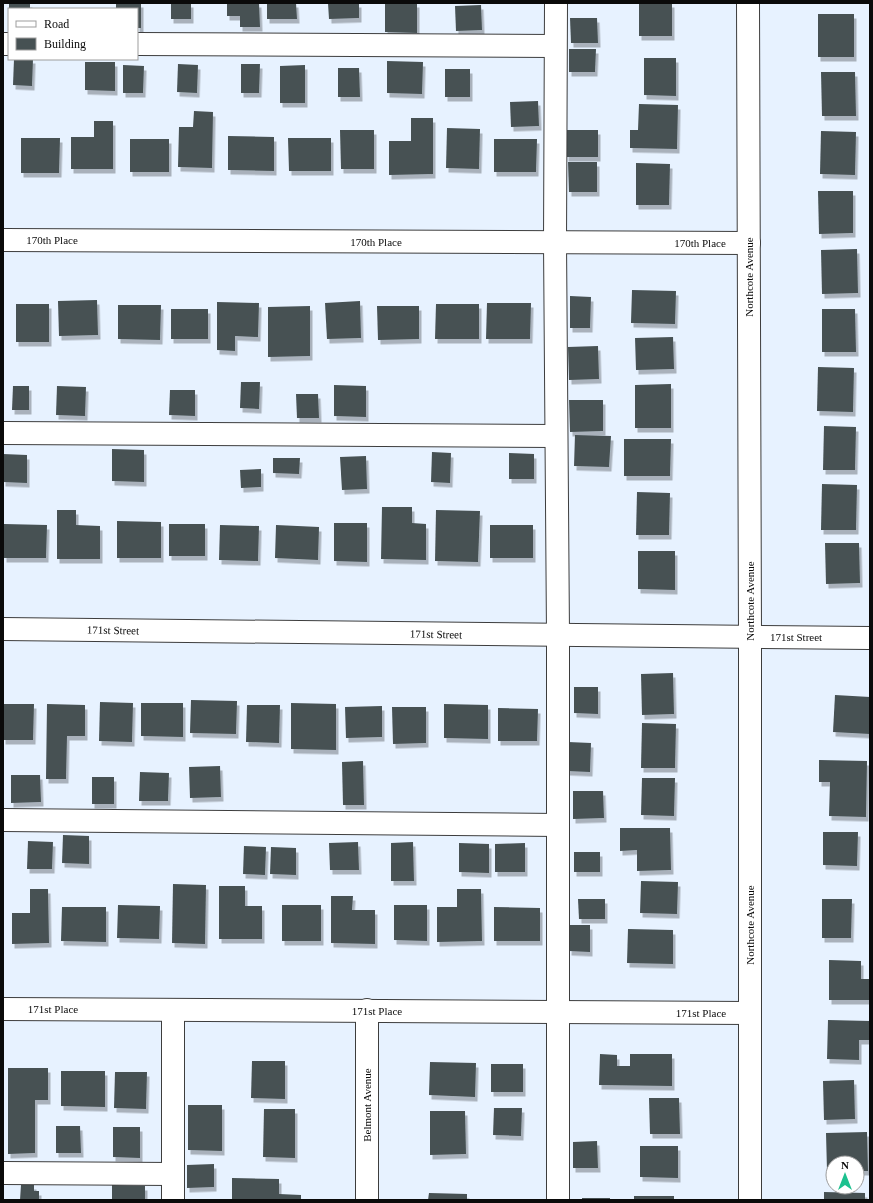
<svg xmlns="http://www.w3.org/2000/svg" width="873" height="1203" viewBox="0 0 873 1203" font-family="Georgia,serif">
<defs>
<filter id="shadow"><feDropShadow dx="2.5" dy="4.5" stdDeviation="0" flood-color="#0004"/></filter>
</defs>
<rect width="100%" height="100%" fill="#e7f2ff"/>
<g fill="#465153" filter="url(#shadow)">
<rect x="9" y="3" width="21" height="6"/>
<polygon points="116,3 141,3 141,28 137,28 137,9 116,9"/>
<rect x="171" y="3" width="20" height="16"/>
<polygon points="227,3 259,3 260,27 240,27 240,16 227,16"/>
<polygon points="267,3 296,3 297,19 267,19"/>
<polygon points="328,3 359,3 359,18 329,19"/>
<polygon points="385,3 417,3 417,33 385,32"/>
<rect x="639" y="3" width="33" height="33"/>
<polygon points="481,5 482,30 456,31 455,6"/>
<rect x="818" y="14" width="36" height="43"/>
<polygon points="570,18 597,18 598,43 571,43"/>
<polygon points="569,49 596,49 595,72 569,72"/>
<polygon points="644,58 676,58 676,96 644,95"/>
<polygon points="14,59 33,59 32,86 13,85"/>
<polygon points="387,61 423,62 422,94 387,93"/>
<polygon points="85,62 115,62 115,91 85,90"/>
<polygon points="178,64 198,65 197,93 177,92"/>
<polygon points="241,64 260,64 259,93 241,93"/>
<polygon points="123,65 144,66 143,93 123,93"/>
<polygon points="305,65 305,103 280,103 280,66"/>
<polygon points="338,68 359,68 360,97 338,97"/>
<rect x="445" y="69" width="25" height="28"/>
<polygon points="821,72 855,72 856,116 822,116"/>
<polygon points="538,101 539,126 511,127 510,102"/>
<polygon points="639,104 678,105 677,149 630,148 630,130 638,130"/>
<polygon points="194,111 213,112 212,168 178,167 179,127 193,127"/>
<polygon points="411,118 433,118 433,174 389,175 389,141 411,141"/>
<polygon points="94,121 113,121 113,169 71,169 71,137 94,137"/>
<polygon points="447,128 480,129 479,169 446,168"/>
<polygon points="340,130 374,130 374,169 341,169"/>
<polygon points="567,130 598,130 598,157 566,157"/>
<polygon points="821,131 856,132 855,175 820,174"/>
<polygon points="228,136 274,137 274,171 228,170"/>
<polygon points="21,138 60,138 59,173 21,173"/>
<polygon points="288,138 331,138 331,171 289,171"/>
<rect x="130" y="139" width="39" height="33"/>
<polygon points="494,139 537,139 536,172 494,172"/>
<polygon points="568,162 597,162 597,192 569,192"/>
<polygon points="636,163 670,164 669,205 636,205"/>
<polygon points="818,191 853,191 853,233 819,234"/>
<polygon points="857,249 858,293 822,294 821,250"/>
<polygon points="632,290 676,291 675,324 631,323"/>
<polygon points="570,296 591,297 590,328 570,328"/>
<polygon points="97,300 98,335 59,336 58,301"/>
<polygon points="360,301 361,338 327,339 325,303"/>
<polygon points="217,302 259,303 258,337 235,336 235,351 217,350"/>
<polygon points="487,303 531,303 530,339 486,339"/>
<rect x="16" y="304" width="33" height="38"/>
<polygon points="436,304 479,304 479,339 435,339"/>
<polygon points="118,305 161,305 160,340 118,339"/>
<polygon points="310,306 310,356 268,357 268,307"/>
<polygon points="377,306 419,306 419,339 378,340"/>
<rect x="171" y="309" width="37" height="30"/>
<polygon points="822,309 855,309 856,352 822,352"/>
<polygon points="673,337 674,369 636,370 635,338"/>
<polygon points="598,346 599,379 569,380 568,347"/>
<polygon points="818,367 854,368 853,412 817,411"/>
<polygon points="241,382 260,382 259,409 240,408"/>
<polygon points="671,384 671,428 635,428 635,385"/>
<polygon points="334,385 366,386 366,417 334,416"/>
<polygon points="13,386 29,386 29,410 12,410"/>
<polygon points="57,386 86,387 85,416 56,415"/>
<polygon points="170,390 195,390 195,416 169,415"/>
<polygon points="296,394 318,394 319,418 297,418"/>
<polygon points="569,400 603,400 603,431 570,432"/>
<polygon points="824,426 856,427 855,470 823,470"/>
<polygon points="575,435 611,436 609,467 574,466"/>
<polygon points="624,439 671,439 670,476 624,476"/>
<polygon points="112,449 144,450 144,482 112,481"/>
<polygon points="432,452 451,453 450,483 431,482"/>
<polygon points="509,453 534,454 534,479 509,479"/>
<polygon points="3,454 27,455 27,483 3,482"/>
<polygon points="366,456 367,489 342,490 340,457"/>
<polygon points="273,458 300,458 299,474 273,473"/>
<polygon points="261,469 261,487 241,488 240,470"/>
<polygon points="822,484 857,485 856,530 821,530"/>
<polygon points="637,492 670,493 669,535 636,535"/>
<polygon points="382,507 412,507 412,523 426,524 426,560 381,559"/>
<polygon points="57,510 76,510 76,525 100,526 100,559 57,559"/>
<polygon points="436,510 480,511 478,562 435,561"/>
<polygon points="117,521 161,522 161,558 117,558"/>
<polygon points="334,523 367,523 367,562 334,561"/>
<polygon points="4,524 47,525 46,558 4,558"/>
<rect x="169" y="524" width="36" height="32"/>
<polygon points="220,525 259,526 258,561 219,560"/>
<polygon points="276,525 319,527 318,560 275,558"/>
<rect x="490" y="525" width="43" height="33"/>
<polygon points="825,543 859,543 860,583 826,584"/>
<polygon points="638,551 675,551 675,590 638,589"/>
<polygon points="673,673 674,714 642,715 641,674"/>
<polygon points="574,687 598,687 598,714 574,713"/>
<polygon points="835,695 870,697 870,734 833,732"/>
<polygon points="191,700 237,701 236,734 190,733"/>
<polygon points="100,702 133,703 132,742 99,741"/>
<polygon points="141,703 183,703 183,737 141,736"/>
<polygon points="291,703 336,704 336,750 291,749"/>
<polygon points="3,704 34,704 33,740 3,740"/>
<polygon points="47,704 85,705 85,736 67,736 66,779 46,779"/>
<polygon points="444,704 488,705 488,739 444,738"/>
<polygon points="247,705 280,705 279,743 246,742"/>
<polygon points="382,706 382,737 346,738 345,707"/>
<polygon points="392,707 426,707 426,743 393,744"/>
<polygon points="498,708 538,709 537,741 498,741"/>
<polygon points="642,723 676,724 675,768 641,768"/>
<polygon points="568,742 591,743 590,772 567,771"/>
<polygon points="819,760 867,761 866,817 829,816 830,782 819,782"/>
<polygon points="363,761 364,805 343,805 342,762"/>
<polygon points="220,766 221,797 190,798 189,767"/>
<polygon points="140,772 169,773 168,801 139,801"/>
<polygon points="11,775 40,775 41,802 11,803"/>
<rect x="92" y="777" width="22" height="27"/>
<polygon points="642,778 675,778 674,816 641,815"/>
<polygon points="573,791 603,791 604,818 573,819"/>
<polygon points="620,828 670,828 671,870 637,871 637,850 620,851"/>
<polygon points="823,832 858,832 857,866 823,865"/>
<polygon points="63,835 89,836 89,864 62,863"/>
<polygon points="28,841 53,842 52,869 27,869"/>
<polygon points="358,842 359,870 330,870 329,843"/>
<polygon points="413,842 414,881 391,881 391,843"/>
<polygon points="459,843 489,844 489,873 459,872"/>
<polygon points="525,843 525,872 495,872 495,844"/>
<polygon points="244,846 266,847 265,875 243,874"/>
<polygon points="271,847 296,848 296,875 270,874"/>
<rect x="574" y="852" width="26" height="20"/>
<polygon points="641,881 678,882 677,914 640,913"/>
<polygon points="173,884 206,885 205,944 172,943"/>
<polygon points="219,886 245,886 245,906 262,906 262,939 219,939"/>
<polygon points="30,889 48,889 49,943 12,944 12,913 30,913"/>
<polygon points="457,889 481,889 482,941 437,942 437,907 457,907"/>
<polygon points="331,896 353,896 352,910 375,910 375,944 331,943"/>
<polygon points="578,899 605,899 605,919 579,919"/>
<polygon points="822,899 852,899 851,938 822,938"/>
<polygon points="118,905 160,906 159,939 117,938"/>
<rect x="282" y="905" width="39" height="36"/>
<polygon points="394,905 427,905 427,941 394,940"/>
<polygon points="62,907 106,907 106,942 61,941"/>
<polygon points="494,907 540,908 540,941 494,941"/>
<polygon points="570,925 590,925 590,952 569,951"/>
<polygon points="628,929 673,930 673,964 627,963"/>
<polygon points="829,960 861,961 861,979 870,979 870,1000 829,1000"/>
<polygon points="828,1020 870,1021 870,1040 859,1040 859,1060 827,1059"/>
<polygon points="600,1054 617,1055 617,1066 630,1066 630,1054 672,1054 672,1086 599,1085"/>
<polygon points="252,1061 285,1061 285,1099 251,1098"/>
<polygon points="430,1062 476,1063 475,1097 429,1095"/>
<rect x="491" y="1064" width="32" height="28"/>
<polygon points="8,1068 48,1068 48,1100 35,1100 35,1153 8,1154"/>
<polygon points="61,1071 105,1071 105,1107 61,1106"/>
<polygon points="115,1072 147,1072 146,1109 114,1108"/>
<polygon points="854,1080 855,1119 824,1120 823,1081"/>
<polygon points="649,1098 679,1098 680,1134 650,1134"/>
<polygon points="188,1105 222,1105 222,1151 188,1150"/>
<polygon points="494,1108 522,1108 521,1136 493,1135"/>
<polygon points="264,1109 295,1109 295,1158 263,1157"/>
<polygon points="430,1111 465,1111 466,1154 430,1155"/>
<polygon points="56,1126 80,1126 81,1153 56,1153"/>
<polygon points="113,1127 140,1127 140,1158 113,1157"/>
<polygon points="867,1132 868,1171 857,1171 857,1163 833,1163 833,1171 827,1171 826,1133"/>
<polygon points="597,1141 598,1168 573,1168 573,1142"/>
<polygon points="640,1146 678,1146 678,1178 640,1177"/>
<polygon points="214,1164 214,1187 187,1188 187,1165"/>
<polygon points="232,1178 279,1179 279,1194 301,1195 301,1200 232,1200"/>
<polygon points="21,1185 34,1185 34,1191 39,1191 39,1200 20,1200"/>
<polygon points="112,1185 145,1186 145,1200 112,1200"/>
<polygon points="824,1192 865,1193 865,1200 824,1200"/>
<polygon points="429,1193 467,1194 467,1200 428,1200"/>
<rect x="634" y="1196" width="40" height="4"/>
<rect x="582" y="1198" width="28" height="2"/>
</g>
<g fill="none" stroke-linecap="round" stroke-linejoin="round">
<g stroke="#3d3d3d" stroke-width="24">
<g id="minor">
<polyline points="556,3 555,242 558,635 558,1200"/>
<polyline points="748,3 750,637 750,1200"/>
<polyline points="3,44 9,44"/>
<polyline points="137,44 555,46"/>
<polyline points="3,240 749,243"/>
<polyline points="3,433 556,436"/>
<polyline points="3,629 870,638"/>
<polyline points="3,820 558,825"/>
<polyline points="3,1009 750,1013"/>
<polyline points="367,1010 367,1200"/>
<polyline points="3,1173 173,1174"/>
<polyline points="173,1200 173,1010"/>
</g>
</g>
<use href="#minor" stroke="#fff" stroke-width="22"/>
</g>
<g text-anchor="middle" stroke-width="4" stroke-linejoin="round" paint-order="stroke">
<g font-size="11" fill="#0a0a0a" stroke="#fff">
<text x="52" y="244">170th Place</text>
<text x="376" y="246">170th Place</text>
<text x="700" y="247">170th Place</text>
<text transform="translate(749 277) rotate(-90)" y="4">Northcote Avenue</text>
<text transform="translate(750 601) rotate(-90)" y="4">Northcote Avenue</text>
<text transform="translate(113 630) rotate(1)" y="4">171st Street</text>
<text transform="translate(436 634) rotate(1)" y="4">171st Street</text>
<text x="796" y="641">171st Street</text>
<text transform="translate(750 925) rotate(-90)" y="4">Northcote Avenue</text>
<text x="53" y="1013">171st Place</text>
<text x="377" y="1015">171st Place</text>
<text x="701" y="1017">171st Place</text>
<text transform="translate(367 1105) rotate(-90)" y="4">Belmont Avenue</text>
</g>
</g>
<rect width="873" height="1203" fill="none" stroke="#0a0a0a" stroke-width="8"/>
<rect x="8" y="8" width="130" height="52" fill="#ffffff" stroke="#9d9d9d"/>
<rect x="16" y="21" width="20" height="6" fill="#ffffff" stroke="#9d9d9d"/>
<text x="44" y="28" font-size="12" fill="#0a0a0a">Road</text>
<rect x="16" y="38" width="20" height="12" fill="#465153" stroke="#9d9d9d"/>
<text x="44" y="48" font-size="12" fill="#0a0a0a">Building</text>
<g transform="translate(845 1175)"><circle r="19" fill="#ffffff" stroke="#9d9d9d"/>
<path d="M0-3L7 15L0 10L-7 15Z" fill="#1cc18f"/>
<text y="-6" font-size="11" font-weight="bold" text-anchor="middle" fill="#0a0a0a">N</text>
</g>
</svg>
